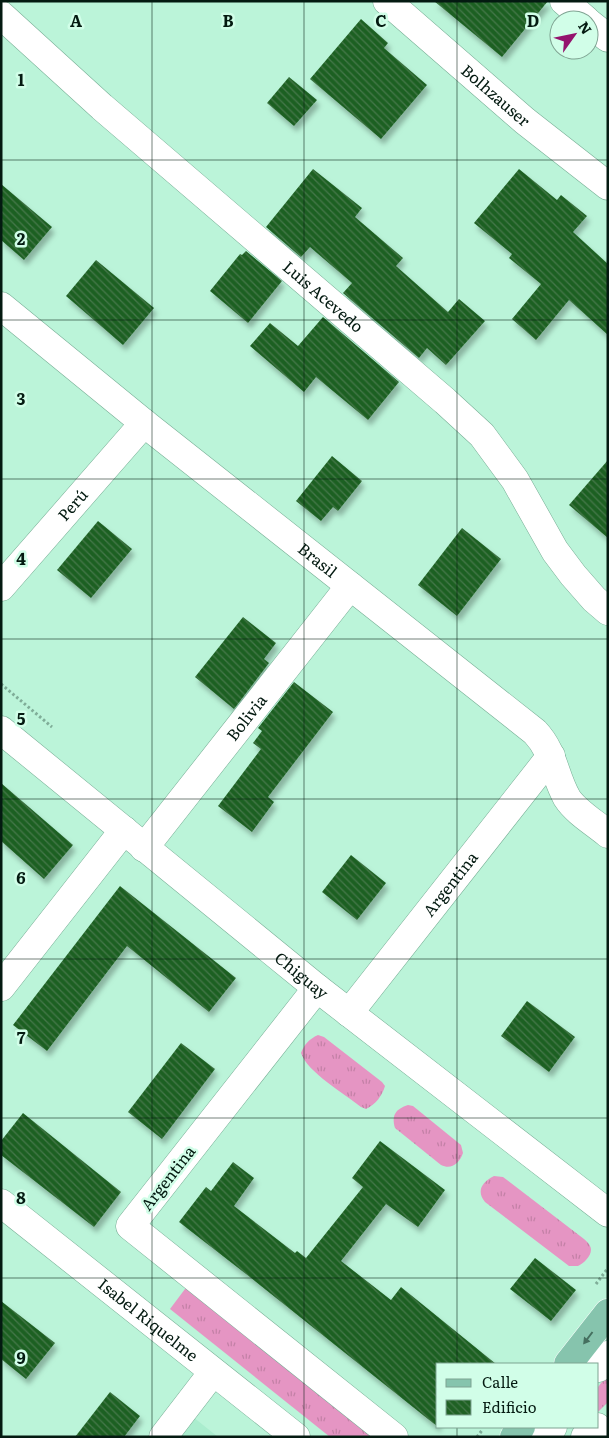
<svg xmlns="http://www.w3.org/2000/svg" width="609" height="1438" viewBox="0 0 609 1438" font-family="Literata,serif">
<defs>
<pattern id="grass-tufts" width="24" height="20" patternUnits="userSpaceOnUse" patternTransform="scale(1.25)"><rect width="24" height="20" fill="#e595c3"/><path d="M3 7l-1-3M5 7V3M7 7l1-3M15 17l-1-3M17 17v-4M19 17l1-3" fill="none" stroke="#c380a6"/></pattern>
<pattern id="building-back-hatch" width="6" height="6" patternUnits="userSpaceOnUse" patternTransform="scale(1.25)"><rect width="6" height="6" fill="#1f6124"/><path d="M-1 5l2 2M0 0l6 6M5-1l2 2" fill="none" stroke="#447749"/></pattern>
<filter id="shadow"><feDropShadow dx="3" dy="5.5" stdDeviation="2.5" flood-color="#0004"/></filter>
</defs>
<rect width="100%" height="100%" fill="#bbf4d9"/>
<polygon fill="#aaedce" points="193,1417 218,1437 178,1437"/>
<g fill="url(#grass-tufts)">
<path d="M318 1035 324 1037 382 1082 385 1086C382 1096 376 1104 366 1109L361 1107C345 1094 307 1072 301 1053 304 1045 309 1039 318 1035Z"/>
<path d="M408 1105 413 1106 461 1145 463 1153C459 1164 451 1170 441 1165L395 1128C391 1115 396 1109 408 1105Z"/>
<path d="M494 1176 503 1177 584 1239C586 1241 589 1243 590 1246 594 1253 585 1263 578 1266 576 1266 571 1266 569 1266L485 1202C476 1191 482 1182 494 1176Z"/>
<polygon points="188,1285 377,1437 330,1437 170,1309"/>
<polygon points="608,1374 608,1402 598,1412 598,1387"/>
</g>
<g fill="url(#building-back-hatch)" filter="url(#shadow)">
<polygon points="434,1 548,1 502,57"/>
<polygon points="361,19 388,43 384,48 427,85 381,139 310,79"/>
<polygon points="289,77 317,100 294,126 267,103"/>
<polygon points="313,169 362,208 355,217 403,258 396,266 448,312 459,299 485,321 446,365 427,348 419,358 343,293 352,283 310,247 301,257 266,227"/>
<polygon points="519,169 557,200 561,195 587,216 573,232 608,264 608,335 569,300 536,340 512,319 541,284 509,258 512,254 474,223"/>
<polygon points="1,184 52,227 24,260 1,240"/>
<polygon points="246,251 282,281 248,323 210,291 240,254 242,255"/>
<polygon points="96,260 154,308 123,345 66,296"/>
<polygon points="323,317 399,382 368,420 316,377 304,392 250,346 270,323 298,346"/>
<polygon points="332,456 362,481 338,511 333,507 321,521 296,501"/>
<polygon points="608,460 608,538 569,505"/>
<polygon points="98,521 132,549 91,598 57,570"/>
<polygon points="462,528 501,559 457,616 418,585"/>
<polygon points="243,617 276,643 264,659 269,663 234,709 195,677"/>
<polygon points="294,682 333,712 268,797 274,802 252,832 218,806 261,749 253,743 262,731 258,728"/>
<polygon points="1,783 73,845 44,879 1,841"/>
<polygon points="351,855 386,883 357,920 322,892"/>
<polygon points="120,886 236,978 209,1012 127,946 47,1051 13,1025"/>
<polygon points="527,1001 575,1037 549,1072 501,1036"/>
<polygon points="181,1043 215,1069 162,1139 128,1112"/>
<polygon points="23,1113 121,1192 94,1227 1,1155 1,1141"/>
<polygon points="380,1141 445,1190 418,1227 386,1204 341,1261 391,1300 401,1287 496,1364 438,1364 438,1427 246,1274 179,1222 206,1187 211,1191 233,1162 254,1178 234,1206 295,1253 297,1251 306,1258 363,1187 352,1178"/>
<polygon points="535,1258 576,1290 551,1321 510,1289"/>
<polygon points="1,1301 55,1343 26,1379 1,1359"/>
<polygon points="110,1392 140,1416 124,1437 75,1437"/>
</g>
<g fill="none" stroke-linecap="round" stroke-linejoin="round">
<g stroke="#77ae95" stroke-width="29">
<g id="minor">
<path id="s1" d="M387 1 525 121 608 186"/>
<polyline points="564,1 586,20"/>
<path id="s2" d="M1 15 102 107 445 401 482 435 515 480 555 551 573 575 594 599 608 611"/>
<polyline points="589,23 608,38"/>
<path id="s3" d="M1 306 144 423 535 732C554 752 554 775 567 798 576 812 595 823 608 834"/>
<path id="s4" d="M1 587 144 423"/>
<path id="s5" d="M1 730 317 988 608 1213"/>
<path id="s6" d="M144 848 350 586"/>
<polyline points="1,987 124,830"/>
<polyline points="317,988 130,1226 394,1437"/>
<path id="s7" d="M349 1013 551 756"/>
<path id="s8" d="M1 1203 296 1437"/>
<polyline points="598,1368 608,1355"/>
<polyline points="163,1437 213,1372"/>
<polyline points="546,1437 553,1427"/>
<polyline points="585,1437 597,1427"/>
</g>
</g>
<g stroke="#fff" stroke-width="29">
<g id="major">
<polyline points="568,1364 608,1313"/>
<polyline points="514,1437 521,1427"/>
</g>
</g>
<g stroke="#7fad98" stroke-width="3" stroke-dasharray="2.5 2.5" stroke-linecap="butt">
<polyline points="1,684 52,727"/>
<polyline points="596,1284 608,1268"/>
<polyline points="477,1437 483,1429"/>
</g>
<use href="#minor" stroke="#fff" stroke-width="28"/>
<use href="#major" stroke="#86c4ad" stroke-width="28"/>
</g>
<defs><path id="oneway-solid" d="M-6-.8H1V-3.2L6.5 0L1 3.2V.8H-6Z" transform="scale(1.25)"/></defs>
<use fill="#456f5f" href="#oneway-solid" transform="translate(588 1338) rotate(127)"/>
<path fill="none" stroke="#041a11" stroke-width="1" stroke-opacity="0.55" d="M152 1V1437M304 1V1437M457 1V1364M1 160H608M1 320H608M1 479H608M1 639H608M1 799H608M1 959H608M1 1118H608M1 1278H608M457 1427V1437"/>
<g text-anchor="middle" stroke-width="5" stroke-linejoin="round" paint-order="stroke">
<g font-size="16" fill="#041a11" stroke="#d1fee8">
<text dy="6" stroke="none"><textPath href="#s1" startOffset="144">Bolhzauser</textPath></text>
<text dy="6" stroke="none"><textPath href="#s2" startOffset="428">Luis Acevedo</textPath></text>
<text dy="6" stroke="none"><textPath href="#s4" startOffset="109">Perú</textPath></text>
<text dy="6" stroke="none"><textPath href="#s3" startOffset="406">Brasil</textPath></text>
<text dy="6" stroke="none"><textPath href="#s6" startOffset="166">Bolivia</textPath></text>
<text dy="6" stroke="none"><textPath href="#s7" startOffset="164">Argentina</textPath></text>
<text dy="6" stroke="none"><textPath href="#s5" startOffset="388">Chiguay</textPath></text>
<text transform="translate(168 1178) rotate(-52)" y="6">Argentina</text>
<text dy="6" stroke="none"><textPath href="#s8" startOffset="188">Isabel Riquelme</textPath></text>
</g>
</g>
<g font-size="16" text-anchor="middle" font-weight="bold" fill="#041a11" stroke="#d1fee8" stroke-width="5" stroke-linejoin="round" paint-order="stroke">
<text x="76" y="27">A</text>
<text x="228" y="27">B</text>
<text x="381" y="27">C</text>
<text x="533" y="27">D</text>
<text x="21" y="86">1</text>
<text x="21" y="245">2</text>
<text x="21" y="405">3</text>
<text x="21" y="565">4</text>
<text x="21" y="725">5</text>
<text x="21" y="884">6</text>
<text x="21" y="1044">7</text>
<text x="21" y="1204">8</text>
<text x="21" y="1364">9</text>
</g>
<rect width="609" height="1438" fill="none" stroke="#041a11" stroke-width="5"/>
<rect x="436" y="1363" width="162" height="65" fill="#d1fee8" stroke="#7fa392"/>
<rect x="446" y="1379" width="25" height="8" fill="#86c4ad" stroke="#7fa392"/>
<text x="482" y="1388" font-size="15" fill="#041a11">Calle</text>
<rect x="446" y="1400" width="25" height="15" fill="url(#building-back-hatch)" stroke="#7fa392"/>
<text x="482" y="1413" font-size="15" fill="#041a11">Edificio</text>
<g transform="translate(574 35) rotate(57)"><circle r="24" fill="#d1fee8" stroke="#7fa392"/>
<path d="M0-4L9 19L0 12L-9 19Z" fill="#94136d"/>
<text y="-8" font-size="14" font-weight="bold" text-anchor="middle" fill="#041a11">N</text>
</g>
</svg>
